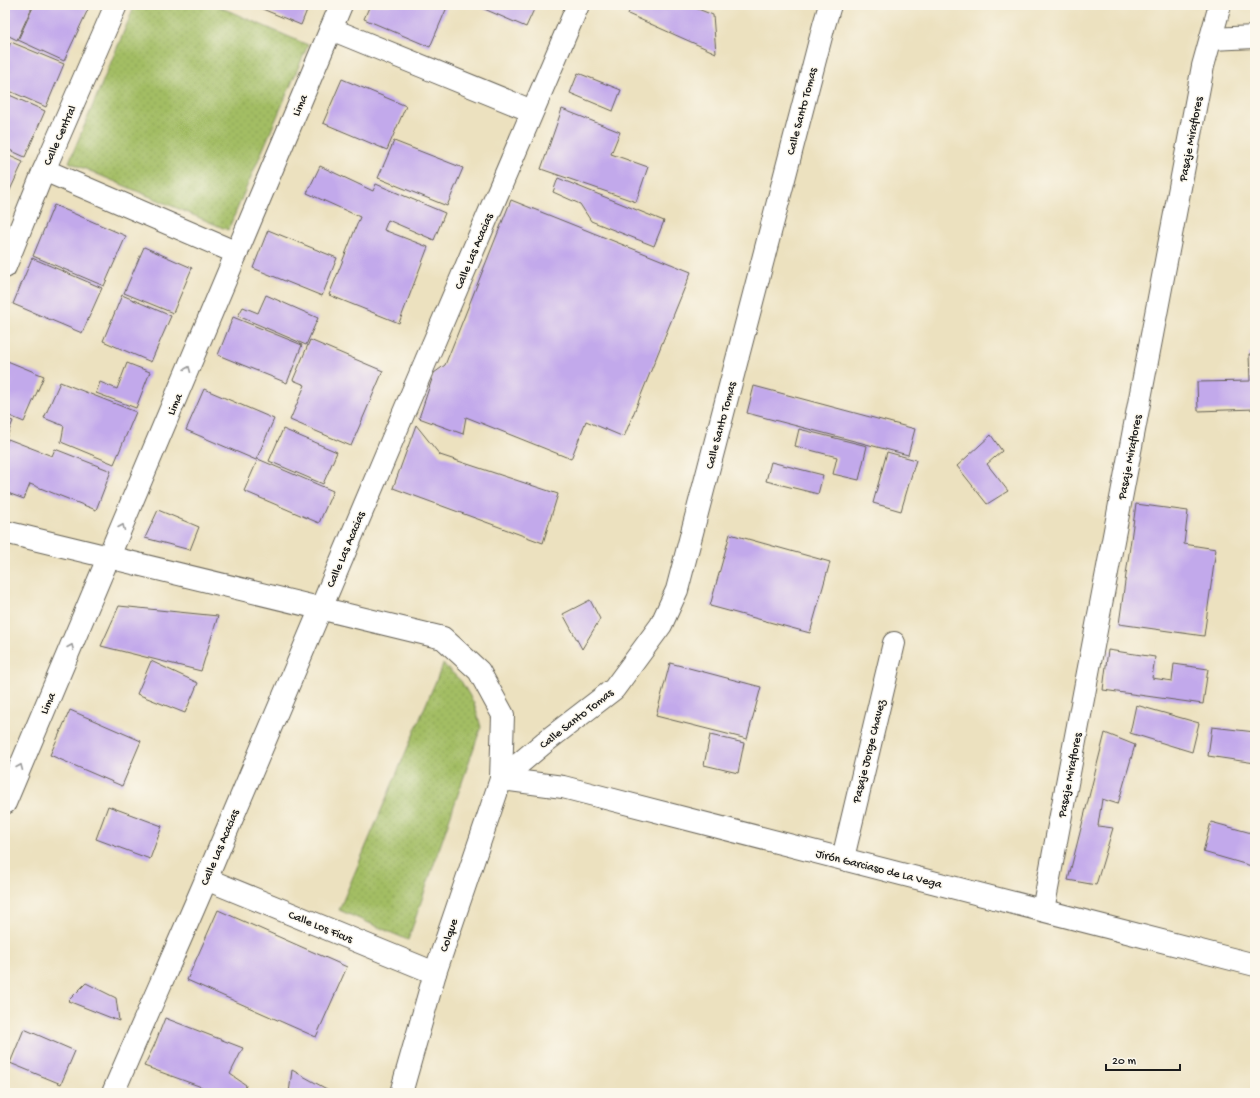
<svg xmlns="http://www.w3.org/2000/svg" width="1260" height="1098" viewBox="0 0 1260 1098" font-family="'Gochi Hand',sans-serif">
<defs>
<pattern id="park-dots" width="8" height="8" patternUnits="userSpaceOnUse"><rect width="8" height="8" fill="#a3bd64"/><path d="M2 2h.1M6 6h.1" fill="none" stroke="#8ca256" stroke-width="1.8" stroke-linecap="round"/></pattern>
</defs>
<rect width="100%" height="100%" fill="#fbf7ec"/>
<filter id="ink" filterUnits="userSpaceOnUse"><feTurbulence type="fractalNoise" baseFrequency=".025" numOctaves="2"/><feDisplacementMap in="SourceGraphic" scale="8" xChannelSelector="R" yChannelSelector="G"/><feConvolveMatrix kernelMatrix="1 2 1 2 8 2 1 2 1" color-interpolation-filters="sRGB"/></filter>
<filter id="wash" filterUnits="userSpaceOnUse"><feTurbulence type="fractalNoise" baseFrequency=".012" numOctaves="4" result="noise"/><feDisplacementMap in="SourceGraphic" scale="16" xChannelSelector="R" yChannelSelector="G"/><feGaussianBlur stdDeviation="0.9" result="paint"/><feColorMatrix in="noise" values="0 0 0 0 0 0 0 0 0 0 0 0 0 0 0 0 0 1.4 0 .05"/><feComposite in="paint" operator="in"/></filter>
<g filter="url(#wash)">
<rect width="100%" height="100%" fill="#ece1bf"/>
<g fill="url(#park-dots)" stroke="#606c40">
<polygon points="135,5 215,5 308,45 228,230 69,162"/>
<polygon points="443,664 461,681 474,703 481,727 408,940 339,910"/>
</g>
<g id="blocks">
<g fill="#c2a9eb">
<polygon points="5,5 33,5 17,40 5,34"/>
<polygon points="34,5 90,5 64,61 18,40"/>
<polygon points="253,5 309,5 301,25"/>
<polygon points="370,5 448,5 430,47 364,19"/>
<polygon points="475,5 536,5 526,27"/>
<polygon points="632,5 688,5 713,15 716,53 628,14"/>
<polygon points="11,42 64,64 46,107 5,89 5,55"/>
<polygon points="578,73 621,90 613,111 570,93"/>
<polygon points="342,79 406,106 387,150 323,123"/>
<polygon points="5,93 45,111 25,157 5,148"/>
<polygon points="562,109 620,132 611,154 648,167 636,202 541,169"/>
<polygon points="394,141 463,168 447,206 378,178"/>
<polygon points="5,154 23,162 5,201"/>
<polygon points="320,166 373,191 376,184 445,213 434,240 388,220 384,230 428,247 399,323 329,295 360,217 307,193"/>
<polygon points="558,178 664,221 654,246 591,221 580,204 553,192"/>
<polygon points="511,200 691,272 624,437 586,421 571,459 466,417 463,434 419,418 434,373 445,365"/>
<polygon points="54,205 126,236 104,286 33,256"/>
<polygon points="268,230 337,258 322,296 253,268"/>
<polygon points="144,247 192,268 173,313 124,293"/>
<polygon points="32,258 102,288 82,333 13,304"/>
<polygon points="122,295 171,316 151,362 103,341"/>
<polygon points="266,295 318,318 306,345 238,316 243,307 258,313"/>
<polygon points="233,317 302,345 287,383 218,355"/>
<polygon points="310,340 383,371 351,446 290,420 305,385 293,380"/>
<polygon points="1249,354 1255,354 1255,409 1198,411 1197,382 1250,381"/>
<polygon points="5,360 44,376 24,422 5,414"/>
<polygon points="127,363 150,372 136,408 96,393 100,382 117,389"/>
<polygon points="60,382 136,412 114,464 61,442 64,426 44,418"/>
<polygon points="754,386 915,429 908,455 747,413"/>
<polygon points="204,389 274,419 256,460 186,430"/>
<polygon points="5,418 13,421 5,441"/>
<polygon points="416,425 440,455 558,494 543,543 393,488"/>
<polygon points="283,429 337,452 323,484 269,461"/>
<polygon points="799,429 867,446 859,480 833,474 837,457 795,446"/>
<polygon points="991,435 1002,451 987,464 1008,491 987,504 957,466"/>
<polygon points="8,439 52,456 55,449 111,471 96,510 30,484 24,499 5,492 5,446"/>
<polygon points="887,452 916,460 901,511 873,503"/>
<polygon points="258,459 333,491 319,523 244,491"/>
<polygon points="771,462 823,475 818,494 766,481"/>
<polygon points="1136,504 1188,511 1184,544 1216,549 1204,636 1119,624"/>
<polygon points="158,510 199,527 190,550 145,538"/>
<polygon points="730,534 830,562 810,633 710,606"/>
<polygon points="590,600 600,619 582,649 563,614"/>
<polygon points="119,606 218,616 201,671 101,646"/>
<polygon points="1108,650 1155,657 1152,678 1172,681 1174,664 1208,669 1203,704 1103,690"/>
<polygon points="151,661 198,683 185,713 137,694"/>
<polygon points="670,663 761,687 747,739 656,716"/>
<polygon points="1136,705 1199,723 1192,752 1130,733"/>
<polygon points="70,710 141,741 122,786 50,755"/>
<polygon points="1212,727 1255,732 1255,763 1208,756"/>
<polygon points="1105,733 1135,745 1118,804 1102,799 1098,826 1113,828 1096,885 1068,880"/>
<polygon points="710,735 744,743 738,773 704,765"/>
<polygon points="108,806 162,826 150,859 96,839"/>
<polygon points="1211,822 1255,834 1255,867 1203,852"/>
<polygon points="218,910 347,967 316,1037 187,980"/>
<polygon points="86,983 116,998 119,1021 68,1001"/>
<polygon points="165,1018 243,1048 230,1074 246,1085 244,1093 218,1093 144,1066 154,1046"/>
<polygon points="24,1029 75,1051 61,1084 10,1063"/>
<polygon points="292,1070 334,1093 289,1093"/>
</g>
</g>
</g>
<g filter="url(#ink)">
<use href="#blocks" fill-opacity="0" stroke="#656155" stroke-width="1"/>
<g fill="none" stroke-linecap="round" stroke-linejoin="round">
<g stroke="#656155" stroke-width="24">
<g id="minor">
<polyline points="331,29 532,111"/>
<polyline points="1211,39 1255,37"/>
<polyline points="44,170 237,253"/>
<polyline points="5,267 44,170 116,5"/>
<polyline points="5,532 443,638 479,671 503,715 501,779 435,973 401,1093"/>
<polyline points="501,779 545,742 614,689 661,625 677,590 824,25 830,5"/>
<polyline points="501,779 563,787 1255,965"/>
<polyline points="5,803 341,5"/>
<polyline points="843,858 894,643"/>
<polyline points="206,879 435,973"/>
<polyline points="1043,910 1203,66 1220,5"/>
<path d="M113 1093C144 1020 177 948 208 875 330 584 454 295 578 5"/>
</g>
</g>
<use href="#minor" stroke="#fff" stroke-width="22"/>
</g>
<defs><path id="oneway-chevron" d="M-2-3.5L2.5 0L-2 3.5" fill="none" stroke-width="1.6" stroke-linecap="round" stroke-linejoin="round"/></defs>
<g stroke="#999">
<use href="#oneway-chevron" transform="translate(188 369) rotate(-67)"/>
<use href="#oneway-chevron" transform="translate(122 527) rotate(-67)"/>
<use href="#oneway-chevron" transform="translate(71 647) rotate(-67)"/>
<use href="#oneway-chevron" transform="translate(20 767) rotate(-67)"/>
</g>
</g>
<g text-anchor="middle" stroke-width="3" stroke-linejoin="round" paint-order="stroke">
<g font-size="12" fill="#1c1c1c" stroke="#fbf7ec">
<text transform="translate(299 105) rotate(-67)" y="4">Lima</text>
<text transform="translate(801 111) rotate(-75)" y="4">Calle Santo Tomas</text>
<text transform="translate(59 135) rotate(-66)" y="4">Calle Central</text>
<text transform="translate(1190 139) rotate(-79)" y="4">Pasaje Miraflores</text>
<text transform="translate(473 251) rotate(-67)" y="4">Calle Las Acacias</text>
<text transform="translate(174 404) rotate(-67)" y="4">Lima</text>
<text transform="translate(720 425) rotate(-75)" y="4">Calle Santo Tomas</text>
<text transform="translate(1129 457) rotate(-79)" y="4">Pasaje Miraflores</text>
<text transform="translate(345 549) rotate(-67)" y="4">Calle Las Acacias</text>
<text transform="translate(47 703) rotate(-67)" y="4">Lima</text>
<text transform="translate(576 718) rotate(-38)" y="4">Calle Santo Tomas</text>
<text transform="translate(868 751) rotate(-76)" y="4">Pasaje Jorge Chavez</text>
<text transform="translate(1069 775) rotate(-79)" y="4">Pasaje Miraflores</text>
<text transform="translate(219 847) rotate(-67)" y="4">Calle Las Acacias</text>
<text transform="translate(879 868) rotate(14)" y="4">Jirón Garciaso de La Vega</text>
<text transform="translate(321 926) rotate(22)" y="4">Calle Los Ficus</text>
<text transform="translate(448 935) rotate(-71)" y="4">Colque</text>
</g>
</g>
<rect width="1260" height="1098" fill="none" stroke="#fbf7ec" stroke-width="20"/>
<path d="M1106 1064v6h74v-6" fill="none" stroke="#1c1c1c" stroke-width="2"/>
<text x="1112" y="1064" font-size="12" fill="#1c1c1c" stroke="#fbf7ec" stroke-width="3" paint-order="stroke">20 m</text>
</svg>
